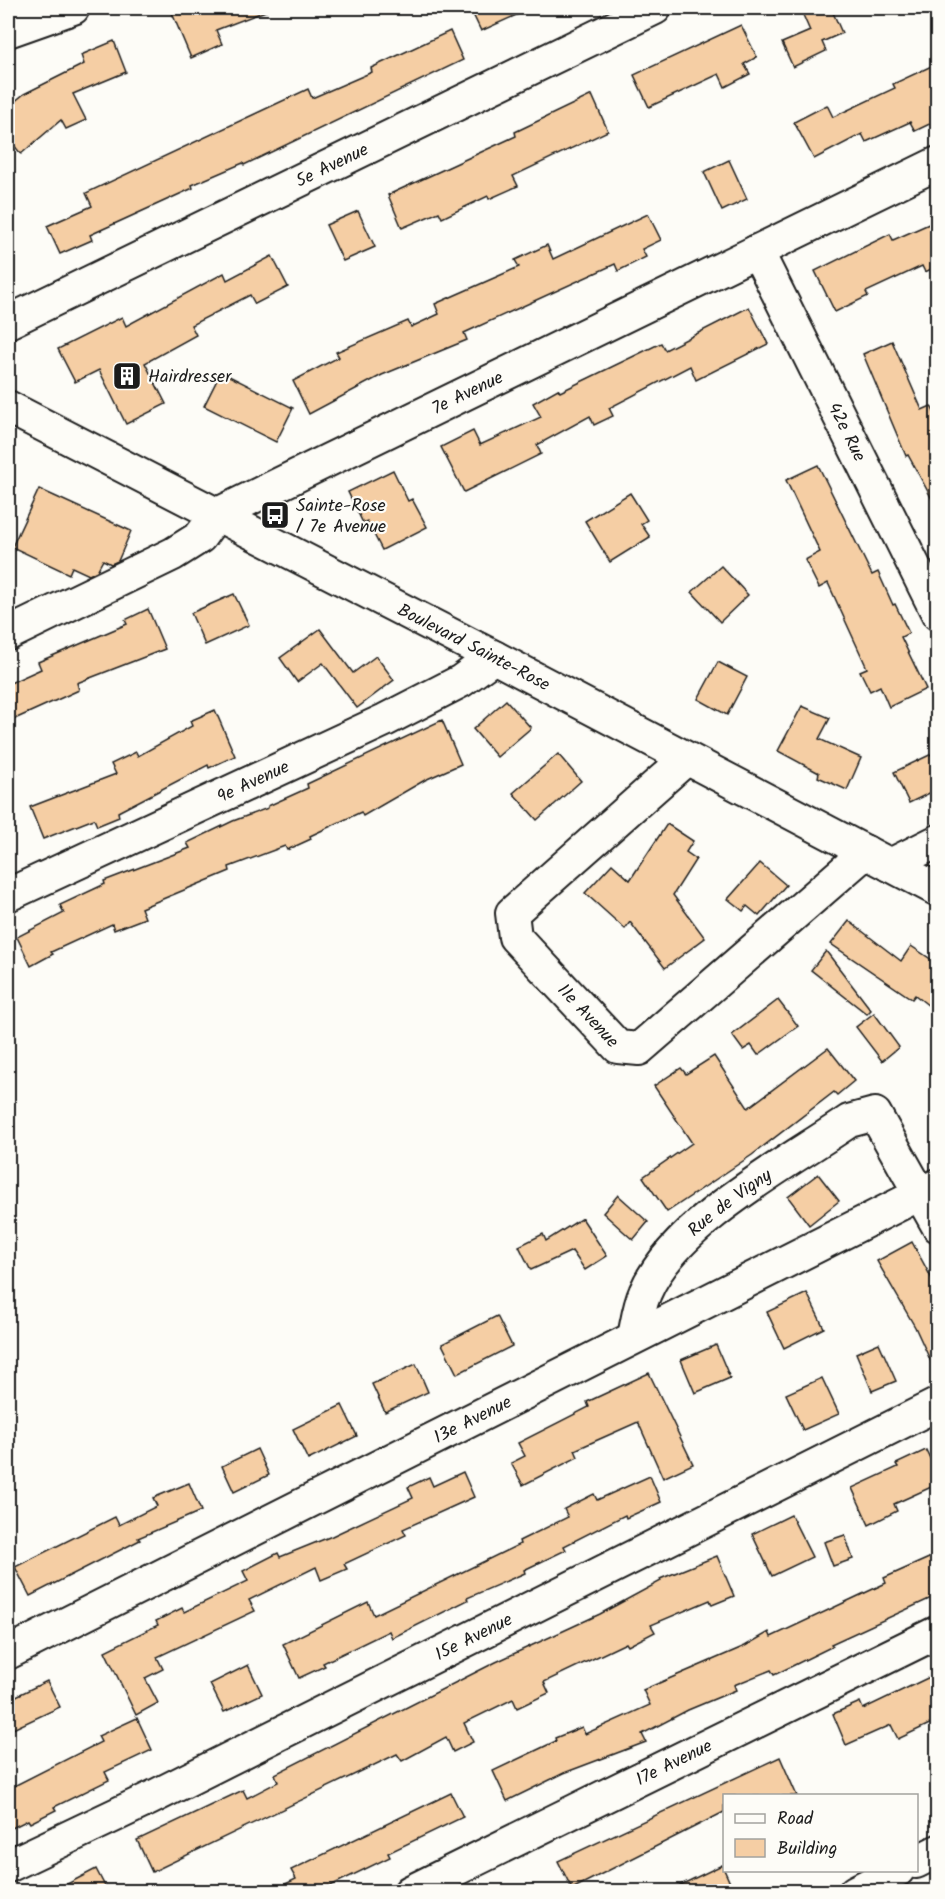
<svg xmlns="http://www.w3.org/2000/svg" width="945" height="1899" viewBox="0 0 945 1899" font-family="Kalam,sans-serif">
<rect width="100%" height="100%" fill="#fdfcf7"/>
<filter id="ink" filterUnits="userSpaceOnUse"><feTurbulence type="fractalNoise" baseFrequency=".0167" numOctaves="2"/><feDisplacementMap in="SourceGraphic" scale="12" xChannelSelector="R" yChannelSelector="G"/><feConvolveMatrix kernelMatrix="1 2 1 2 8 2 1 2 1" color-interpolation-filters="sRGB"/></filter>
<g filter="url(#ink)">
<g fill="#f5cea4" stroke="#1c1c1c" stroke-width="1.5">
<polygon points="185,8 270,8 271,9 216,30 222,44 191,58 172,13"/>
<polygon points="470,8 532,8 481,31"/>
<polygon points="800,8 831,8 842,33 822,42 826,51 793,67 782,43 810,31"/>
<polygon points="741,25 757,57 744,64 750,74 725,87 719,74 649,107 634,75"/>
<polygon points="450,31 463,60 244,165 243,163 192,185 193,188 90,235 92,240 60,254 47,226 92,206 86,193 308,89 312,98 372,72 371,68"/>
<polygon points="114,41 126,72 73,94 86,120 66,129 61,120 21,154 8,138 8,107 24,94 84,64 81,55"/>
<polygon points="938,63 938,120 915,131 910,122 866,142 862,134 814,159 794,122 827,105 833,117 895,88 893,84"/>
<polygon points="592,95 608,131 513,176 518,186 489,199 488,196 442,218 439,212 402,228 388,195 516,136 515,132"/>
<polygon points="729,160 747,199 722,211 704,172"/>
<polygon points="358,211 375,247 343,261 326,225"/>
<polygon points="648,214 661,240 642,249 646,257 618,271 615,264 464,333 467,340 382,375 309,414 293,381 339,357 336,352 408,321 411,327 439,314 435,304 519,267 515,260 547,245 553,259"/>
<polygon points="938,220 938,266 925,272 922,266 866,292 868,296 835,312 815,271 890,234 893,240"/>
<polygon points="272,256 288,287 255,304 250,295 191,325 196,335 145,363 166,404 126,424 99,370 75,382 58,349 122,317 126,326 224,273 227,280"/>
<polygon points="749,307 768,344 696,380 690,366 609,408 613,416 594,425 590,416 537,445 541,454 464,492 441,447 473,431 480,445 541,417 533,403 558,389 560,392 661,343 665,350"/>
<polygon points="892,341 922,410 931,406 938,420 938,510 908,455 906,456 863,354"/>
<polygon points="221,372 293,408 276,442 204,406"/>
<polygon points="818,465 872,575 878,572 893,605 895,604 909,633 901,637 926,689 889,707 880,686 870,691 860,671 867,668 828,583 819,588 805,560 820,552 786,480"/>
<polygon points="393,470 408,501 412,499 427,527 382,550 367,521 363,523 348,492"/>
<polygon points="39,489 131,531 118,561 111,564 103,560 97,571 89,575 72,567 69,574 12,547"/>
<polygon points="630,493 647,520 641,524 650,537 610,562 585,521"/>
<polygon points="721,566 748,595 720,622 692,592"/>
<polygon points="234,594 249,625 205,645 191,613"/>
<polygon points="148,609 165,649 77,683 79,690 8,722 8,684 41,669 38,662 127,624 125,620"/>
<polygon points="320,629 353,673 376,656 394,680 357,708 323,663 297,682 280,658"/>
<polygon points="718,662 747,677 727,715 698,699"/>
<polygon points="506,700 531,728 497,757 473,729"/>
<polygon points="802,706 830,718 819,739 861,758 847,790 818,777 819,773 778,751"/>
<polygon points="215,710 235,756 209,768 208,765 118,812 119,817 97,826 94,819 43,839 30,807 116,774 111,764 136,752 138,756 192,726 190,721"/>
<polygon points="442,720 461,764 425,780 363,816 361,812 310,836 311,839 287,850 285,846 229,867 230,871 141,908 145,918 114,930 112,924 51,952 53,954 31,966 17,937 64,913 60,905 105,884 104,881 190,848 187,843 233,821 268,808 268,806 308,788 307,784"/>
<polygon points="938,751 938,789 909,803 894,772"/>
<polygon points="558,754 581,781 537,820 513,793"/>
<polygon points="667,824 693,841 686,852 696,859 673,895 705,938 665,968 630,922 625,929 585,893 612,864 630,880"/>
<polygon points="760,863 786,885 759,916 747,906 743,911 728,899"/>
<polygon points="849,921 901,961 911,946 938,964 938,1013 915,995 912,999 831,944"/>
<polygon points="826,951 871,1010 867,1014 811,970"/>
<polygon points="778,1000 798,1026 758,1055 751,1045 743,1050 732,1035"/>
<polygon points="874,1013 899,1047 882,1061 856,1027"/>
<polygon points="828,1048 854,1081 837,1095 834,1092 752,1155 667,1212 643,1177 692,1143 654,1086 681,1068 686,1074 714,1056 748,1108"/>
<polygon points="818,1174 839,1201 809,1225 788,1197"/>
<polygon points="618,1195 648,1222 633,1240 603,1213"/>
<polygon points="582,1218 607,1256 585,1270 572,1251 531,1270 519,1246 543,1234 546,1241"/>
<polygon points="912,1242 938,1290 938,1377 915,1327 877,1261"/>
<polygon points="807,1293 824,1328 784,1348 767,1312"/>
<polygon points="497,1316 512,1346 457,1374 442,1344"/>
<polygon points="879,1343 896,1381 872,1391 856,1353"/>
<polygon points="716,1345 730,1378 695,1393 681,1360"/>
<polygon points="416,1364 428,1392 385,1412 372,1384"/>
<polygon points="649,1373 693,1464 663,1478 638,1422 575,1450 578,1457 523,1485 511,1463 525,1456 518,1443 589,1407 587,1402"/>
<polygon points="822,1378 839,1414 803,1430 786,1394"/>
<polygon points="342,1405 357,1436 308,1460 293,1429"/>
<polygon points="257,1449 269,1475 234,1492 222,1466"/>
<polygon points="926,1450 938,1475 938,1484 894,1504 897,1511 869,1525 852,1488 898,1467 896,1464"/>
<polygon points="463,1472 474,1497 403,1529 406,1535 344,1564 347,1569 321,1580 316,1567 249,1600 255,1611 157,1657 163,1669 145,1678 158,1703 136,1715 105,1651 158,1625 156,1621 182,1608 184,1612 248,1581 243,1571 278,1553 280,1557 332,1536 413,1498 408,1487 429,1477 433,1486"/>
<polygon points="650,1476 661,1502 626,1518 625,1515 564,1546 566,1550 524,1570 525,1573 467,1598 468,1600 392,1638 389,1631 323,1663 325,1666 299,1678 283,1644 368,1602 374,1615 520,1544 519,1541 568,1517 564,1509 594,1494 597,1500"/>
<polygon points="189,1483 201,1511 138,1538 140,1540 30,1596 15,1567 115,1517 119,1525 157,1506 153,1498"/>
<polygon points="791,1515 812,1557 772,1576 752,1534"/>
<polygon points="845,1535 853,1559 833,1566 824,1542"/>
<polygon points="938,1554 938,1595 831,1644 833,1646 774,1675 771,1670 734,1685 736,1690 688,1710 642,1734 646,1742 564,1773 507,1801 493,1771 556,1741 555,1738 582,1727 585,1734 650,1705 643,1690 745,1646 769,1632 771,1637 886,1583 884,1578"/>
<polygon points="717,1556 734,1596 712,1605 710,1600 651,1625 655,1632 628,1646 626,1643 544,1682 549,1693 517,1708 513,1699 464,1723 473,1742 453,1752 446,1737 402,1761 397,1754 152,1872 137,1840 243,1790 247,1798 278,1782 275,1774 496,1662 600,1614 661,1581 660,1579"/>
<polygon points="248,1665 262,1694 224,1712 210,1684"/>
<polygon points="938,1673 938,1720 898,1739 891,1725 846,1745 833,1714 860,1702 863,1709"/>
<polygon points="47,1681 60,1707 13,1729 8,1717 8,1700"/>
<polygon points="137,1718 152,1750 105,1772 109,1780 54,1807 56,1810 30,1823 28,1820 8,1830 8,1789 101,1742 98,1736"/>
<polygon points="780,1757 797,1796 724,1796 724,1812 572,1889 558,1861"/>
<polygon points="451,1793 463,1817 388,1853 390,1857 318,1892 269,1892 296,1879 291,1870"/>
<polygon points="722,1865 734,1892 666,1892"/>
<polygon points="96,1869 108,1892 52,1892"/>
</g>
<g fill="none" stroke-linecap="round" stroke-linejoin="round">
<g stroke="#1c1c1c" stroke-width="36">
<g id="minor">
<polyline points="8,31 73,8"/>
<path id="s1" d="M757 251 938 614"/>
<path id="s2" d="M8 322 655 8"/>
<path id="s3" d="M8 407 494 657 938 890"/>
<path id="s4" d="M8 634 173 554 200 537 216 515 938 163"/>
<path id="s5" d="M686 759 512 913 515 937 618 1047 639 1049 866 852"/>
<polyline points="890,865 938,841"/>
<path id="s6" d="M8 895 385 720 461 681 494 657"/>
<path id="s7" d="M634 1337C637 1323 639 1306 645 1293 674 1223 788 1163 849 1121L875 1114 938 1226"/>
<path id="s8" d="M8 1653 938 1185"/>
<polyline points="916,1862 938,1851"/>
<path id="s9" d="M8 1866 149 1799 938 1404"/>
<path id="s10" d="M410 1892 938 1632"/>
<polyline points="855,1892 898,1870"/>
</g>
</g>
<use href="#minor" stroke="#fdfcf7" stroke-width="32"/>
</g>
</g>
<defs>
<g id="building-square" transform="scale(1.5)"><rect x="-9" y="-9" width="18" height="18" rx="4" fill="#1c1c1c" stroke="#fdfcf7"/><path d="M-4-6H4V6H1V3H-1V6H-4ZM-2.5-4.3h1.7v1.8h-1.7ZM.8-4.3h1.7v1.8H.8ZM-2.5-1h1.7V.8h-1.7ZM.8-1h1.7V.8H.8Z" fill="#fff"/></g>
<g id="bus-square" transform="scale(1.5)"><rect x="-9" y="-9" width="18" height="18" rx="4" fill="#1c1c1c" stroke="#fdfcf7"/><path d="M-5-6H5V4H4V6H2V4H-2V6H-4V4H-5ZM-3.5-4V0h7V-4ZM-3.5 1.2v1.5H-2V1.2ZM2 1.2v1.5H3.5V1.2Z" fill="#fff"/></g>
</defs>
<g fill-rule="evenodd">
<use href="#building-square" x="127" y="376"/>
<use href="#bus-square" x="275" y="515"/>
</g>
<g text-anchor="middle" stroke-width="4.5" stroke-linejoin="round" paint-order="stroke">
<g font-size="18" fill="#1c1c1c" stroke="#fdfcf7">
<text dy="6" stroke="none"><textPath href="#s2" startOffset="360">5e Avenue</textPath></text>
<text dy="6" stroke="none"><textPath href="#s4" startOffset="522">7e Avenue</textPath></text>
<text dy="6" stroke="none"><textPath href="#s1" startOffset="202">42e Rue</textPath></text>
<text dy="6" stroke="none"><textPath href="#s3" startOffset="524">Boulevard Sainte-Rose</textPath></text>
<text dy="6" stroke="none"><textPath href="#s6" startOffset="270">9e Avenue</textPath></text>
<text dy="6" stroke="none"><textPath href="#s5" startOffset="364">11e Avenue</textPath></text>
<text dy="6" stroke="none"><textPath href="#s7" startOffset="171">Rue de Vigny</textPath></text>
<text dy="6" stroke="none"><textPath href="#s8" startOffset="520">13e Avenue</textPath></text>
<text dy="6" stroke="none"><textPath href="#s9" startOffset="519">15e Avenue</textPath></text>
<text dy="6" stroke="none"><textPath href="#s10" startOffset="294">17e Avenue</textPath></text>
</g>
<g font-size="18" fill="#1c1c1c" stroke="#fdfcf7" text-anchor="start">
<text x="148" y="382">Hairdresser</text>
<text x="296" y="511">Sainte-Rose<tspan x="296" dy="21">/ 7e Avenue</tspan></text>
</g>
</g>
<rect width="945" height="1899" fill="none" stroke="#fdfcf7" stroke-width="30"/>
<rect x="15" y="15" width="915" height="1869" fill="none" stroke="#1c1c1c" stroke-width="2" filter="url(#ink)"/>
<rect x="723" y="1794" width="195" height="78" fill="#fdfcf7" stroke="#a3a29f" stroke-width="1.5"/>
<rect x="735" y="1814" width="30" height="9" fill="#fdfcf7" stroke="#a3a29f" stroke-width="1.5"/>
<text x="777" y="1824" font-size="18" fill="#1c1c1c">Road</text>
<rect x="735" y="1839" width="30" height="18" fill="#f5cea4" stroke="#a3a29f" stroke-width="1.5"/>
<text x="777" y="1854" font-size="18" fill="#1c1c1c">Building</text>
</svg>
